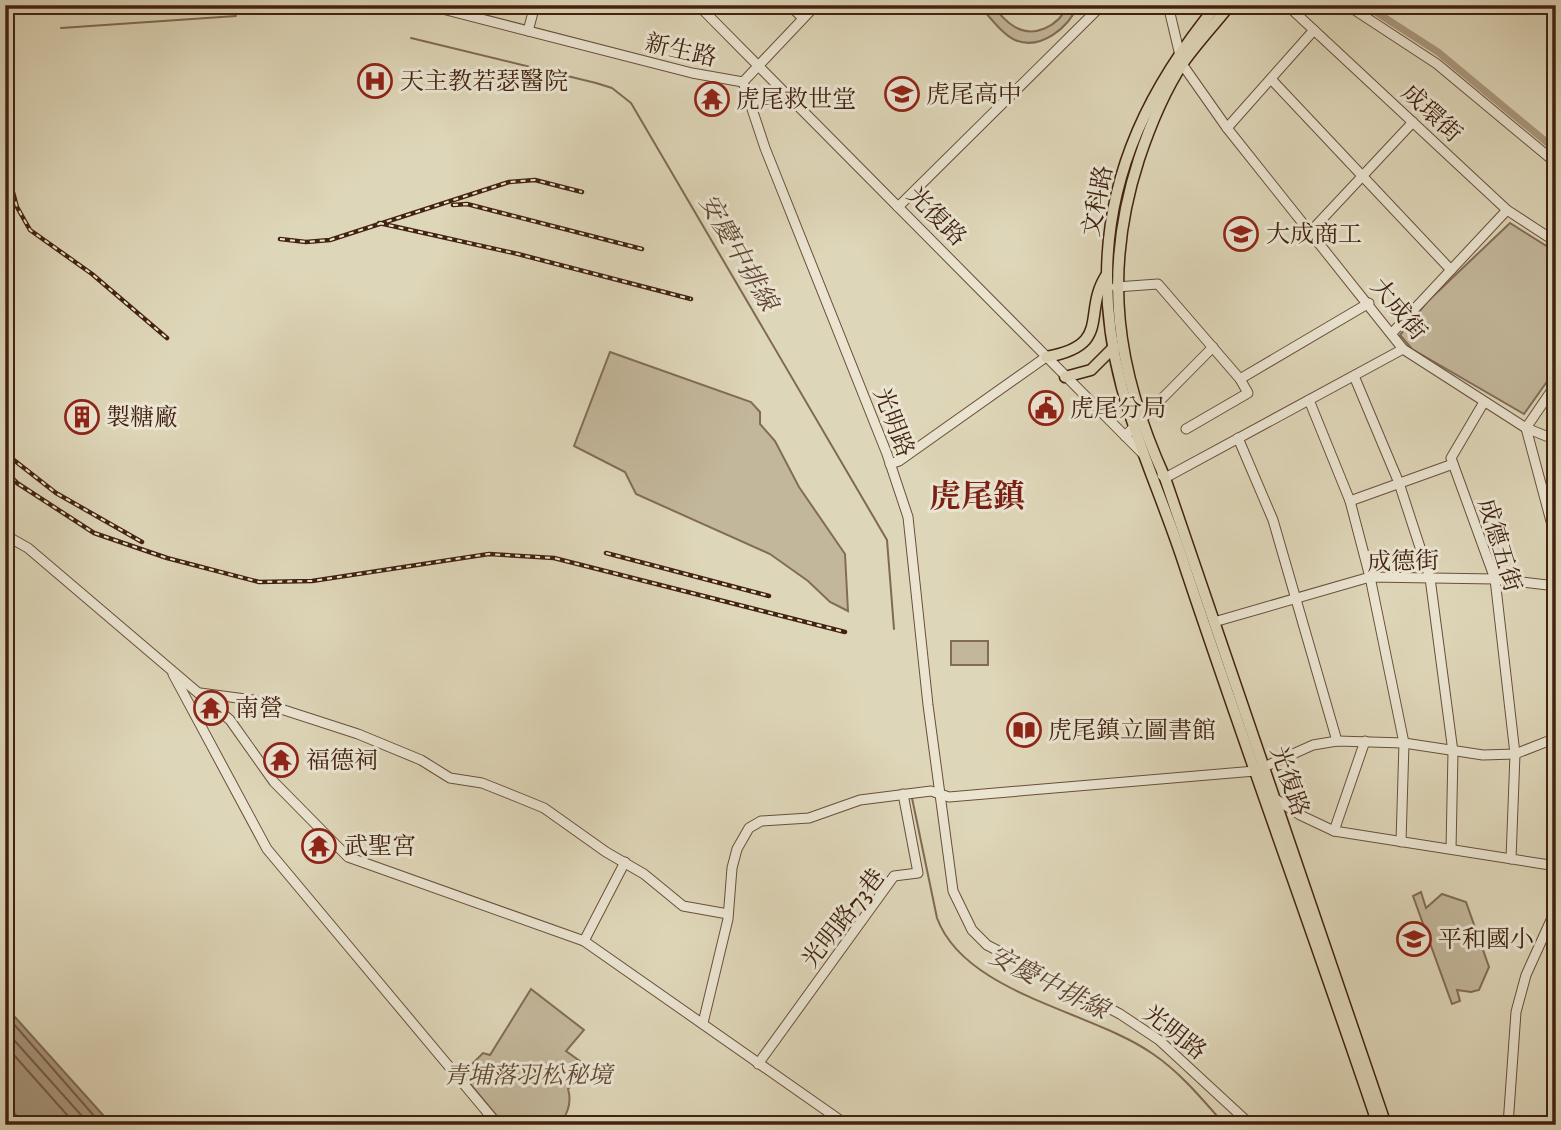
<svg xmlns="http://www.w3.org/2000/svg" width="1561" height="1130" viewBox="0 0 1561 1130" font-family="'IM FELL DW Pica','Noto Serif TC',serif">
<rect width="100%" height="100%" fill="#ded6b8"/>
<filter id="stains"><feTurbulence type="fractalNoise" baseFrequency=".00286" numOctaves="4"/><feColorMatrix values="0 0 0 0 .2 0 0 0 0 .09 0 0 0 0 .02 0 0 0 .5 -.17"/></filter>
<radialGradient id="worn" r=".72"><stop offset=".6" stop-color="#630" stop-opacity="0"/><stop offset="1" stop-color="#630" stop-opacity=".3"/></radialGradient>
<g fill="#c3b79b" stroke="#826c56" stroke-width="2">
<path d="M979 5H992C998 12 1004 20 1012 25 1033 40 1059 26 1068 5H1078C1069 27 1041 51 1015 40 1002 34 989 16 979 5Z"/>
<polygon points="1510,223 1556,252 1556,369 1524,414 1412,349 1400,335 1427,302"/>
<polygon points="610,352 751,402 760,412 760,424 775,441 799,487 845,554 848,611 830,602 808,581 770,554 636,494 625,472 574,446"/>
<rect x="951" y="641" width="37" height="24"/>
<polygon points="1421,892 1426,908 1442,894 1466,902 1489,967 1479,990 1471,992 1457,990 1460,1001 1452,1004 1413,896"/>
<path d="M531 989 584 1030 566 1051 588 1067 568 1089C572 1102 568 1114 559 1125H520L509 1116 500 1120 462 1074 483 1053 490 1055Z"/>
</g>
<polygon fill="#a9997f" stroke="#806953" stroke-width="2" points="5,997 14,1016 112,1125 25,1125 5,1103"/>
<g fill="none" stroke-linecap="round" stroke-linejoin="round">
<g stroke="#765e48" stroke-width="2">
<polyline points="5,1014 102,1125"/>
<polyline points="5,1030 90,1125"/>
<polyline points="5,1045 76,1125"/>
</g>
<g stroke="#806953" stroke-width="2">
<polyline points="61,28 236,16"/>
<polyline points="411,38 596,83 612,88 631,103 887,540 894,629"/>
<path d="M912 798 937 918C965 994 1092 1011 1153 1054 1181 1073 1203 1100 1225 1125"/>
</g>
<polyline stroke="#a9997f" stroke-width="7" points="1365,5 1438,52 1556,150"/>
<g stroke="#694f3a" stroke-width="11">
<g id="minor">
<polyline points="427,5 692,73 743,82 816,5"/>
<polyline points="698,5 1143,454"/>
<polyline points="789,5 803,18"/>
<polyline points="1168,5 1182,64 1227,128 1403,349 1526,428 1556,440"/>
<polyline points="1287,5 1507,210 1556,242"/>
<polyline points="1347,5 1437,64 1556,163"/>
<polyline points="528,31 535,5"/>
<polyline points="1271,79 1451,270"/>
<polyline points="743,82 765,148 887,454 908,517 928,705 953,891 972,930 987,945 1120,1014 1159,1040 1251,1125"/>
<polyline points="1227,128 1314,30"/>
<polyline points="898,207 1102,5"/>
<polyline points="1311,231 1413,122"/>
<polyline points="1116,287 1158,284 1240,379 1248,393 1186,429"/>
<polyline points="1392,333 1507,210"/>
<polyline points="1354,376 1399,483 1430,578 1453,752 1451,849"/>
<polyline points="1240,379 1369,303"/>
<polyline points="1556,384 1526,428 1556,540"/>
<polyline points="1309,400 1350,501 1370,577 1404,743 1401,842"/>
<polyline points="1484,402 1451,458 1495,579 1515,754 1511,859"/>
<polyline points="1125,436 1213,347"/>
<polyline points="1238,438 1273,520 1337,741"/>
<polyline points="890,464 899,461 1046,357"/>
<polyline points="1162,475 1165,478 1403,349"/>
<polyline points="1350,501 1453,464"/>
<polyline points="5,535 28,548 230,720 274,782 348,857 584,941 847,1125"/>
<polyline points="1214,622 1370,577 1495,579 1556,586"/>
<polyline points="173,674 267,849 498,1125"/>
<polyline points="200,693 253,700 358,734 421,760 450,778 482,783 522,799 544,808 606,852 644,874 683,906 728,914"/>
<polyline points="1274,798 1300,815 1334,831 1556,866"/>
<polyline points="1334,831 1365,741"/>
<polyline points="584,941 625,862"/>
<polyline points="703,1023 728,919 732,868 737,849 749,828 761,821 809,818 860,800 931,791 949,797 1255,771 1313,745 1337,741 1404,743 1483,755 1515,754 1556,738"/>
<polyline points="758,1064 894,876 918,873 903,794"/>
<polyline points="1508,1125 1516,1012 1526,975 1556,909"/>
</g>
</g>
<g stroke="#422210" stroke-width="13">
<g id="major">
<path d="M1217 5C1152 84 1107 171 1107 277 1107 386 1149 459 1182 558 1245 748 1314 935 1378 1125"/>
<path d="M1230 5C1215 24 1197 43 1183 63 1164 92 1150 126 1139 159 1102 273 1116 370 1165 478L1386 1125"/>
<path d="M1046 357C1114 345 1081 313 1107 274"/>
<polyline points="1065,377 1091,370 1114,347"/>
</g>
</g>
<use href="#minor" stroke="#eae4d1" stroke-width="9"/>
<use href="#major" stroke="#ded6b8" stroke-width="10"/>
<g stroke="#422210" stroke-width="4.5">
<g id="rail">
<polyline points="5,28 9,5"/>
<polyline points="5,163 17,207 30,230 92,274 167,338"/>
<polyline points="453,205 467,204 642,249"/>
<polyline points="379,223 518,254 691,299"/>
<polyline points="280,239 306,242 330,240 509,182 535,180 582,192"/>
<polyline points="10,457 56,493 142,542"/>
<polyline points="5,470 17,483 94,533 167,558 259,582 312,581 489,554 554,558 845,632"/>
<polyline points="606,553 769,596"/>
</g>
</g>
<use href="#rail" stroke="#eae4d1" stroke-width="2" stroke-dasharray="5" stroke-linecap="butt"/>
</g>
<defs>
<g id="hospital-ring" transform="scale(1.75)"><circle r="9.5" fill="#eae4d1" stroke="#8f2418" stroke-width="1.5"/><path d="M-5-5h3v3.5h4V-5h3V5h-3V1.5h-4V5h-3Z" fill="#8f2418"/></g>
<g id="school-ring" transform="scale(1.75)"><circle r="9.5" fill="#eae4d1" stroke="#8f2418" stroke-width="1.5"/><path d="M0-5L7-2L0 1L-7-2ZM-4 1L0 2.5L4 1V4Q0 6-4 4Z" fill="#8f2418"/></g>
<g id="temple-ring" transform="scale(1.75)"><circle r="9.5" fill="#eae4d1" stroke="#8f2418" stroke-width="1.5"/><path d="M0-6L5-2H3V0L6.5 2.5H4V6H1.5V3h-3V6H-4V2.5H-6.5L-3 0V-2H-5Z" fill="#8f2418"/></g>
<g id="civic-ring" transform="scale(1.75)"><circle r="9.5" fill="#eae4d1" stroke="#8f2418" stroke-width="1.5"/><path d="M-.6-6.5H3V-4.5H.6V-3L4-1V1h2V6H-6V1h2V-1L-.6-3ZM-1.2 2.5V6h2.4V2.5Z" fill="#8f2418"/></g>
<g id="building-ring" transform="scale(1.75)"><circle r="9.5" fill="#eae4d1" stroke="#8f2418" stroke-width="1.5"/><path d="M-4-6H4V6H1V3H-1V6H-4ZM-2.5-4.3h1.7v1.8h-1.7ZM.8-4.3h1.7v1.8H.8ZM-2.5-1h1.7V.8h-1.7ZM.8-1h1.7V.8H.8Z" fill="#8f2418"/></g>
<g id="library-ring" transform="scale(1.75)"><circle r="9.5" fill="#eae4d1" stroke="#8f2418" stroke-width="1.5"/><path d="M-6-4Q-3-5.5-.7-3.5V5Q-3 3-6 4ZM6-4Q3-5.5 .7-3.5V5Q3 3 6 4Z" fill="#8f2418"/></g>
</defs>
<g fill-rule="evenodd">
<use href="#hospital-ring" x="375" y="81"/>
<use href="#school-ring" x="902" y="94"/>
<use href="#temple-ring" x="712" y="99"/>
<use href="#school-ring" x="1241" y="234"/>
<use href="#civic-ring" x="1046" y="408"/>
<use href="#building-ring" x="82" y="417"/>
<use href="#temple-ring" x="211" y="708"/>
<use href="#library-ring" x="1024" y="730"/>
<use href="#temple-ring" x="281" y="760"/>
<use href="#temple-ring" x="319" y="846"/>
<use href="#school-ring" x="1414" y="939"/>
</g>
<g text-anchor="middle" stroke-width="6" stroke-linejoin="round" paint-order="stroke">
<g font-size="24" fill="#422210" stroke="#eae4d1">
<text transform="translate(681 50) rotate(13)" y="8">新生路</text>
<text transform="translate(1432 113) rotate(43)" y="8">成環街</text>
<text transform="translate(1097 201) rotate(-79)" y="8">文科路</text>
<text transform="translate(937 216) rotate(45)" y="8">光復路</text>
<text transform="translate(1399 309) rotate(50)" y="8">大成街</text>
<text transform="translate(894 422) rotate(69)" y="8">光明路</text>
<text transform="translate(1500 545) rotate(73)" y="8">成德五街</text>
<text transform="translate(1403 561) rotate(-1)" y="8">成德街</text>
<text transform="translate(1290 781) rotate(71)" y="8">光復路</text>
<text transform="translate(843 918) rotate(-52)" y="8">光明路73巷</text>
<text transform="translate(1175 1032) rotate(38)" y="8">光明路</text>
</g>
<g font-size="24" fill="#422210" stroke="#eae4d1" text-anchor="start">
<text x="400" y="89">天主教若瑟醫院</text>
<text x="926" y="102">虎尾高中</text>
<text x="736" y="107">虎尾救世堂</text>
<text x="1266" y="242">大成商工</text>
<text x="1070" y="416">虎尾分局</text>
<text x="106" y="425">製糖廠</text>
<text x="235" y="716">南營</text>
<text x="1048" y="738">虎尾鎮立圖書館</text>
<text x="306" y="768">福德祠</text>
<text x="344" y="854">武聖宮</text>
<text x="1438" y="947">平和國小</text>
</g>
<g font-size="24" font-style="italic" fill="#624733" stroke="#eae4d1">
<text x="528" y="1083">青埔落羽松秘境</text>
</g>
<g font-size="26" font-style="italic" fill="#614631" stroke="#eae4d1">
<text transform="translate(739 252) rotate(60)" y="9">安慶中排線</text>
<text transform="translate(1049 982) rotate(27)" y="9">安慶中排線</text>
</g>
<g font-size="32" font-weight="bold" fill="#7a1f14" stroke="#eae4d1">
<text x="977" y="507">虎尾鎮</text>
</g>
</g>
<rect width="1561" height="1130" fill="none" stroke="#ded6b8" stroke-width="28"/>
<rect x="7" y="7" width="1547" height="1116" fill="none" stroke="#422210" stroke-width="3.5"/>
<rect x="14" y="14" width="1533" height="1102" fill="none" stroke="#422210" stroke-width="2"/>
<rect width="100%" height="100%" filter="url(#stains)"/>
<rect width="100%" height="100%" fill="url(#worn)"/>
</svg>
